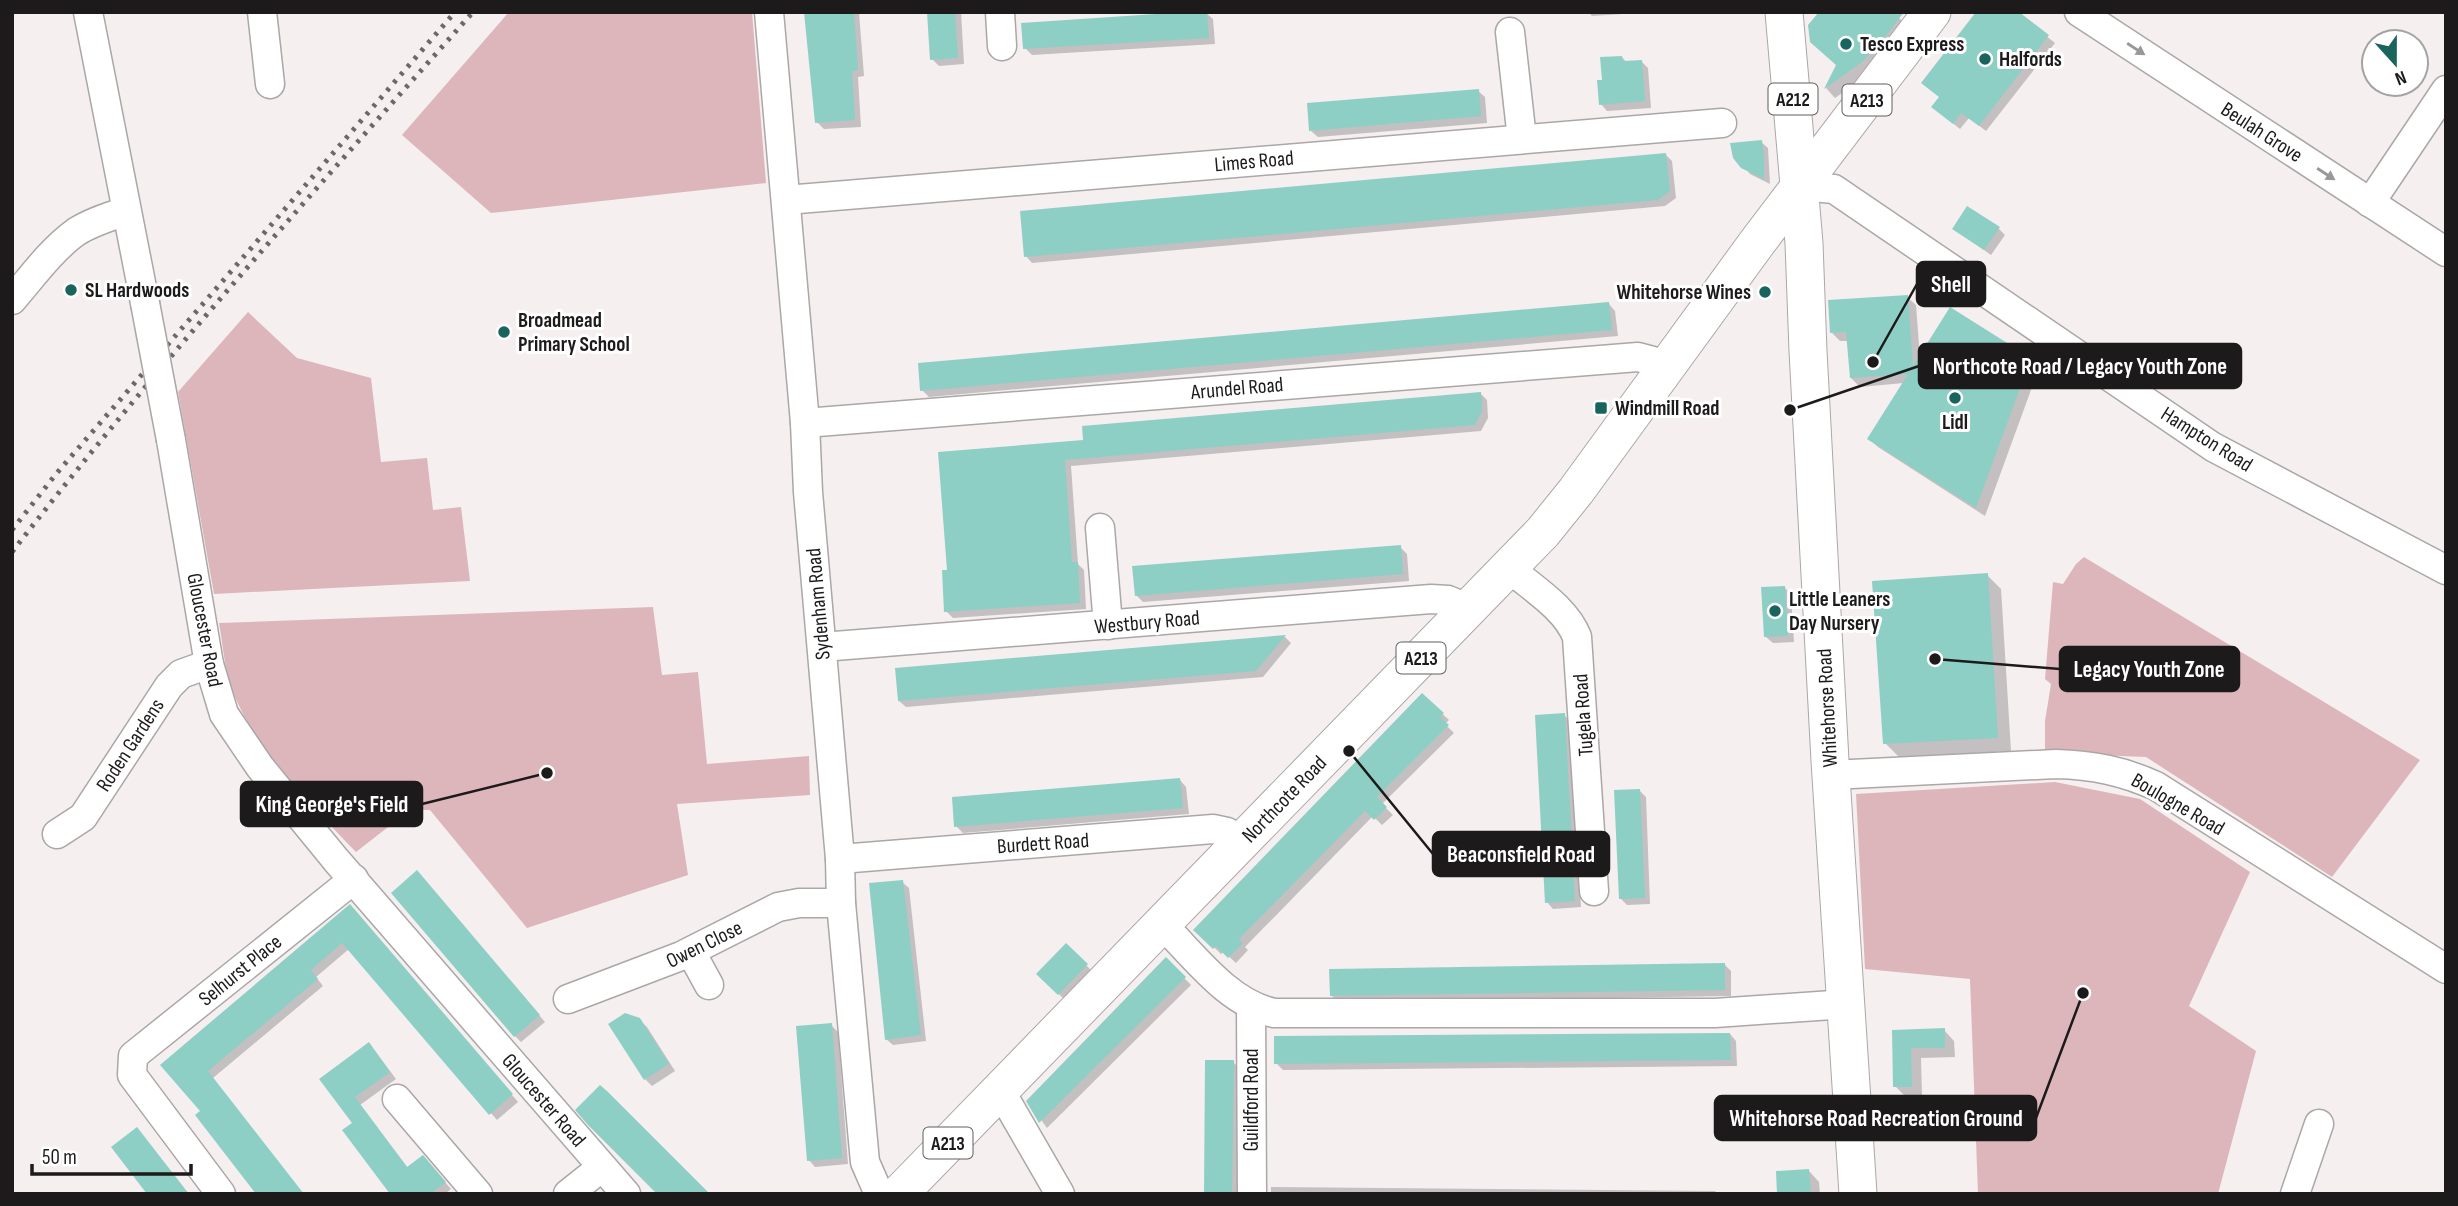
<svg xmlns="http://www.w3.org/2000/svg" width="2458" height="1206" viewBox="0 0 2458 1206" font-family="'Sofia Sans Condensed',sans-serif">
<rect width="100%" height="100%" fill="#f5eff0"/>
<g fill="#ddb6bc">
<polygon points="509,12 752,12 766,183 491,213 402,135"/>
<polygon points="248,312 297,358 371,378 381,462 427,458 433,510 461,507 470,581 214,594 178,392"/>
<polygon points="2084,557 2420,760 2332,877 2146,757 2045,753 2045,721 2051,684 2045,679 2053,582 2063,584 2076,564"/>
<path d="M653 607 662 675 698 672 707 764 809 756 810 795 677 804 688 875 527 928 430 810H410L356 852C315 810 249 742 231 686 224 667 223 644 219 623Z"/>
<polygon points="2055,782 2140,799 2250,872 2189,1006 2256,1051 2218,1194 1978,1194 1970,979 1865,969 1856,794"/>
</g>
<g fill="#0003">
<polygon points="806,12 859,12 864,76 858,77 861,127 824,129 817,122"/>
<polygon points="929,12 961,12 964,64 939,66 932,59"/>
<polygon points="1588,12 1638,12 1638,13 1592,16"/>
<polygon points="2016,12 2055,43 1986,131 1969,118 1960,129 1940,113"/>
<polygon points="1206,13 1213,19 1215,44 1032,55 1025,48"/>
<polygon points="1899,18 1910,28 1872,72 1835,98 1826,88 1838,65"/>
<polygon points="1622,57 1627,63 1641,61 1648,68 1651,108 1607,111 1601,104 1604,81"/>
<polygon points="1478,91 1485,97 1487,123 1318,137 1311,131"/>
<polygon points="1761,142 1768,148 1770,184 1750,174 1743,166"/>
<polygon points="1666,155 1672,161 1676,198 1665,206 1032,263 1026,256"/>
<polygon points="1998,228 2005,235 1991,255 1954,229"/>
<polygon points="1907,297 1916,305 1920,358 2030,359 2039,368 1985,516 1878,447 1869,439 1904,383 1860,387 1851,378 1849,341 1840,341 1832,333"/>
<polygon points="1609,304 1615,311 1618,336 929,397 922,390"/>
<polygon points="1480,393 1487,400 1488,418 1481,431 1071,466 1078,564 1084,570 1086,609 953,618 946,611 949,572 940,454 1085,441"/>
<polygon points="1400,547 1407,554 1409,581 1143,602 1136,595"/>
<polygon points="1987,575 2001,589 2011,751 1899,757 1885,743"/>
<polygon points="1784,587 1791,594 1794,642 1773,643 1766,637"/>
<polygon points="1285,637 1291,643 1263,677 906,707 899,701 897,670"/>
<polygon points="1422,695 1449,720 1445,724 1454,733 1382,804 1393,815 1382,825 1373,816 1245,947 1248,950 1236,963 1224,952 1221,954 1195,929"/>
<polygon points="1564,715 1571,722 1581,907 1553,909 1547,902"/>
<polygon points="1180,780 1186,787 1189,814 963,833 956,826"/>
<polygon points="1639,790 1646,797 1650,904 1627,905 1621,899"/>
<polygon points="423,879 545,1022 521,1042 515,1036"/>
<polygon points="902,882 909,888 926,1041 893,1045 886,1039"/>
<polygon points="356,913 518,1102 497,1120 349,949 316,977 323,986 213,1078 202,1112 163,1065"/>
<polygon points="1066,945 1093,972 1065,1000 1038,974"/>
<polygon points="1166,959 1191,985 1047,1128 1028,1102"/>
<polygon points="1724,964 1731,971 1731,996 1338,1002 1332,996"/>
<polygon points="639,1020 647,1027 675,1071 652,1086 645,1079 610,1024"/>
<polygon points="831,1025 838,1032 848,1164 815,1167 809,1160"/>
<polygon points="1944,1030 1954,1041 1955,1057 1921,1058 1922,1096 1906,1097 1895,1086 1893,1032"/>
<polygon points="1730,1034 1736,1041 1737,1066 1283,1070 1276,1063"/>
<polygon points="375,1051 396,1079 360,1105 408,1168 429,1164 451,1189 445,1194 404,1194 322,1079"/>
<polygon points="1233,1062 1240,1069 1238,1194 1205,1194"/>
<polygon points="1809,1171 1819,1182 1820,1194 1779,1194"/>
<polygon points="1271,1187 1715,1191 1718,1194 1271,1194"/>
</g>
<g fill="#8ecfc5">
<polygon points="804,12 854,12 858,70 852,71 855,120 815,123"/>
<polygon points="927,12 955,12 958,58 930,60"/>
<polygon points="1186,12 1207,12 1209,38 1023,49 1021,23"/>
<polygon points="1819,12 1904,12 1878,46 1862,62 1824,89 1836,65 1810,42 1808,25"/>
<polygon points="1976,12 2019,12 2049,35 1979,126 1961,113 1953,124 1931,107 1939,97 1921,83"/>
<polygon points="1622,56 1623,61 1642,60 1645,101 1599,105 1597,80 1602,80 1600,57"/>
<polygon points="1479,89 1481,116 1309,131 1307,103"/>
<polygon points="1762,140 1764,156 1764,179 1741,168 1733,158 1730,143"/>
<polygon points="1666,153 1670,191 1658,200 1024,257 1020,211"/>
<polygon points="1967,206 2000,227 1984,250 1952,229"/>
<polygon points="1908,295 1913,366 1950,307 2031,358 1976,508 1867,439 1908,374 1850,378 1846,332 1830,333 1828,300"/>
<polygon points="1609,302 1612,330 920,391 918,363"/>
<polygon points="1481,392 1482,411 1475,425 1065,460 1072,562 1078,562 1080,603 944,612 942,570 947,570 938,452 1083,440 1082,426"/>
<polygon points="1401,545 1403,574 1135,596 1132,566"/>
<polygon points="1988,573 1998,738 1883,744 1872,581"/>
<polygon points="1785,586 1788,636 1764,637 1761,587"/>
<polygon points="1286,635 1256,671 898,701 895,668"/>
<polygon points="1422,693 1444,713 1440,717 1449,725 1377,797 1387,807 1374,820 1365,811 1239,939 1243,943 1228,958 1216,946 1213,949 1193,930"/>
<polygon points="1565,713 1575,901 1545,903 1535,715"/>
<polygon points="1180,778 1183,808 954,827 952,797"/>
<polygon points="1640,789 1645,898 1619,899 1614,790"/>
<polygon points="417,870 540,1015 514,1037 391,893"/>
<polygon points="903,880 921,1035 885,1040 869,883"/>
<polygon points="350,904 513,1094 489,1115 342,943 311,970 318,979 208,1071 304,1194 256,1194 195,1115 200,1111 160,1065"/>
<polygon points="1066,943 1088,964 1058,995 1036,974"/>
<polygon points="1166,957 1186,977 1039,1123 1026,1101"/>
<polygon points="1725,963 1725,990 1330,996 1329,969"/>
<polygon points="625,1013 640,1018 669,1064 644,1080 608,1024"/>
<polygon points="832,1023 842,1158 807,1161 796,1026"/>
<polygon points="1945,1028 1945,1048 1911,1048 1912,1087 1893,1087 1892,1030"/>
<polygon points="1730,1033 1731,1060 1274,1064 1274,1036"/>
<polygon points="369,1042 390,1072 355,1097 407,1167 423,1155 446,1182 430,1194 390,1194 342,1130 352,1123 319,1079"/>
<polygon points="1205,1060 1234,1060 1232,1194 1204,1194"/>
<polygon points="600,1085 608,1092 710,1194 657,1194 588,1125 575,1110"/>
<polygon points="137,1127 189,1194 147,1194 111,1147"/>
<polygon points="1809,1169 1811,1194 1777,1194 1776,1171"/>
</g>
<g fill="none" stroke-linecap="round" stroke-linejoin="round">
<g stroke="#aca7a7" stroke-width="31">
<g id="minor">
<polyline points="88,12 145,303"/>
<polyline points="262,12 270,84"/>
<polyline points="769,12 805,423 808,492 840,859 841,903 865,1162 879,1194"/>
<polyline points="1000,12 1002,46"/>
<polyline points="2079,12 2446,252"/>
<polyline points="1510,32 1522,139"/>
<polyline points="1801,186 1834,189 2213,447 2446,570"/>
<polyline points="786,200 1722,123"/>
<polyline points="2370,203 2446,90"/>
<path d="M12 300C32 277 51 250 76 232 91 222 109 217 126 211"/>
<polyline points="805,423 1638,357 1653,361 1665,369"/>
<polyline points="171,440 209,664 224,714 260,767 336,860 626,1194"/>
<polyline points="1100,528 1108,625"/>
<path d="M1509 568C1532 588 1566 608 1577 637L1594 891"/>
<polyline points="822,647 1431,599 1448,600 1470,609"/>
<path d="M1831 775 2056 764C2093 765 2123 771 2156 786L2446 969"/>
<polyline points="57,834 83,817 169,686 181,674 209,664"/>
<polyline points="840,859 1213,829 1227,832 1243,841"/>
<path d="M1163 925C1195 957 1228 1003 1274 1013H1715L1847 1004"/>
<polyline points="691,952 709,985"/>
<polyline points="568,999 681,956 778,907 799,903 841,903"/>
<polyline points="1251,1006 1252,1194"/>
<polyline points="998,1094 1008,1104 1060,1194"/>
<polyline points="397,1099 478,1194"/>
<polyline points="221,1194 132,1075 133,1056 354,879"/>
<polyline points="568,1194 602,1167"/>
<polyline points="2295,1194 2319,1124"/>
</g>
</g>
<g stroke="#aca7a7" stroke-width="39">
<g id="major">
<polyline points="1784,12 1804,243 1808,351 1830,761 1858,1194"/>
<polyline points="899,1194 1543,532 1576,491 1756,244 1932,12"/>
</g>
</g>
<use href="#minor" stroke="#fff" stroke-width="28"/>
<use href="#major" stroke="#fff" stroke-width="37"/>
<g stroke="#6c6869" stroke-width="5" stroke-dasharray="3.5 7" stroke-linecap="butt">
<polyline points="12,530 56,474 455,12"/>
<path d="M12 552C157 365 316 189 473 12"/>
</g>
<g stroke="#aca7a7" stroke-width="31" stroke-linecap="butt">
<polyline id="minor-bridge" points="145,303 171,440"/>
</g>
<use href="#minor-bridge" stroke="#fff" stroke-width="28"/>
</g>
<defs><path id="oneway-solid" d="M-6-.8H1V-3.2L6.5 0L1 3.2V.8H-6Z" transform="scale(1.75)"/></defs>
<g fill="#999898">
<use href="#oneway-solid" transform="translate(2136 49) rotate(33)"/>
<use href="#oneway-solid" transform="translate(2326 174) rotate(33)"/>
</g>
<g fill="#19645c" stroke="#fff" stroke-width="2.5">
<circle cx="1846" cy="44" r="7"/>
<circle cx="1985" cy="59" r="7"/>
<circle cx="71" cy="290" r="7"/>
<circle cx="1765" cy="292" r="7"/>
<circle cx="504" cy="332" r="7"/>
<circle cx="1955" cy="398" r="7"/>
<rect x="1594" y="401" width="14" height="14" rx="3.5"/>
<circle cx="1775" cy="611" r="7"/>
</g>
<g text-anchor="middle" stroke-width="6" stroke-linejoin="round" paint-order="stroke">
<g fill="#fff" stroke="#605f5f" stroke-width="2">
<rect x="1768.5" y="83.5" width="49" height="31" rx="5"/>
<rect x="1842.5" y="84.5" width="49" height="31" rx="5"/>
<rect x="1396.5" y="642.5" width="49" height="31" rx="5"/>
<rect x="923.5" y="1127.5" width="49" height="31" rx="5"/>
</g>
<g font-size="19" font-weight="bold" fill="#1c1a1a">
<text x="1793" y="106">A212</text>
<text x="1867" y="107">A213</text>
<text x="1421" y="665">A213</text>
<text x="948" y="1150">A213</text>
</g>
<g font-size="21" font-weight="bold" fill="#1c1a1a" stroke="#fff" text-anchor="start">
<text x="1860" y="51">Tesco Express</text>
<text x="1999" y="66">Halfords</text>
<text x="85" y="297">SL Hardwoods</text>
<text x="1751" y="299" text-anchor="end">Whitehorse Wines</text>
<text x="518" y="327">Broadmead<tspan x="518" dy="24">Primary School</tspan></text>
<text x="1615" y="415">Windmill Road</text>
<text x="1955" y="429" text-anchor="middle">Lidl</text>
<text x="1789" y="606">Little Leaners<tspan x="1789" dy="24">Day Nursery</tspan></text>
</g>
<g font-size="21" fill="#1c1a1a" stroke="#fff">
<text transform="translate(2262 132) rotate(33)" y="7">Beulah Grove</text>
<text transform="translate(1254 161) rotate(-5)" y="7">Limes Road</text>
<text transform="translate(1237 388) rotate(-5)" y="7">Arundel Road</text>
<text transform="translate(2207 439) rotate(32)" y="7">Hampton Road</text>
<text transform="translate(818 604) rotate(-95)" y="7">Sydenham Road</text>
<text transform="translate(1147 622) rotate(-5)" y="7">Westbury Road</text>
<text transform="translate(205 630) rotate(79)" y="7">Gloucester Road</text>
<text transform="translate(1827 708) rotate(-93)" y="7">Whitehorse Road</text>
<text transform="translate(1583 715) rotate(-94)" y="7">Tugela Road</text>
<text transform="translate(130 745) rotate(-57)" y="7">Roden Gardens</text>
<text transform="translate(1284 799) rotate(-46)" y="7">Northcote Road</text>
<text transform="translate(2178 804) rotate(30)" y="7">Boulogne Road</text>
<text transform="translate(1043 843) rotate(-4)" y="7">Burdett Road</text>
<text transform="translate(704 944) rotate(-26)" y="7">Owen Close</text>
<text transform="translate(240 970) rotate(-39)" y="7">Selhurst Place</text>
<text transform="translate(544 1100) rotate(49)" y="7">Gloucester Road</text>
<text transform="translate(1251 1100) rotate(-90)" y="7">Guildford Road</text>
</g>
</g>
<path fill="none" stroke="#1c1a1a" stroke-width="2.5" d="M1873 362L1917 284M1790 410L1919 366M1935 659L2060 669M547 773L422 804M1349 751L1433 854M2083 993L2036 1118"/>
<g fill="#1c1a1a" stroke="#fff" stroke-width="2.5">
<circle cx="1873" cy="362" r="7"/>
<circle cx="1790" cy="410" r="7"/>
<circle cx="1935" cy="659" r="7"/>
<circle cx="547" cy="773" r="7"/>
<circle cx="1349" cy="751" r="7"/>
<circle cx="2083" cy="993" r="7"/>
</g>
<g fill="#1c1a1a" stroke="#1c1a1a" stroke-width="2.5">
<rect x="1917" y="262" width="68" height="44" rx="7"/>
<rect x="1919" y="344" width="322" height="44" rx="7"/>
<rect x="2060" y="647" width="179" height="44" rx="7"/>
<rect x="241" y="782" width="181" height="44" rx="7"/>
<rect x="1433" y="832" width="176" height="44" rx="7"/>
<rect x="1715" y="1096" width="321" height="44" rx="7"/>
</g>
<g font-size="23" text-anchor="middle" font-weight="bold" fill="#fff">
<text x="1951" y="292">Shell</text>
<text x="2080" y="374">Northcote Road / Legacy Youth Zone</text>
<text x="2149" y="677">Legacy Youth Zone</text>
<text x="332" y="812">King George's Field</text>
<text x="1521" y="862">Beaconsfield Road</text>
<text x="1876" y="1126">Whitehorse Road Recreation Ground</text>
</g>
<rect width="2458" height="1206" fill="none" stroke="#1c1a1a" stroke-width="28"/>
<g transform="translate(2395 63) rotate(159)"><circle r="33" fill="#ffffff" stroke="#a4a3a3" stroke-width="2"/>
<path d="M0-5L12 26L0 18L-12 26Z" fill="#19645c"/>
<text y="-10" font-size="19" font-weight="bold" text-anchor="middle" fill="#1c1a1a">N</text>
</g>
<path d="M32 1164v10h159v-10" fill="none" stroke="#1c1a1a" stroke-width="3.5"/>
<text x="42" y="1164" font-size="21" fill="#1c1a1a" stroke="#ffffff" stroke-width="5" paint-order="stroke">50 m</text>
</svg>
